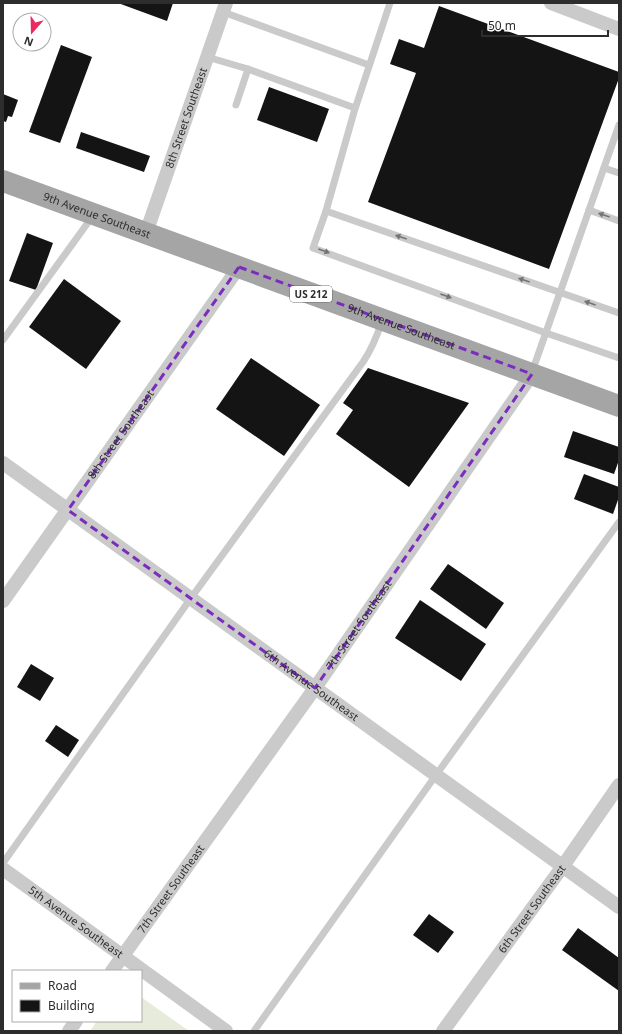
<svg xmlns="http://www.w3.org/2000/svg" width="622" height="1034" viewBox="0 0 622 1034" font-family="'Noto Sans',sans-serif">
<rect width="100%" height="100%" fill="#fff"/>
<polygon fill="#e7ebda" points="141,997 189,1031 90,1031 97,1021 141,1021"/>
<g fill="#141414">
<polygon points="118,3 173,3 167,21"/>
<polygon points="439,6 619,72 619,78 549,269 368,202 416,73 390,64 399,39 424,48"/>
<polygon points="61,45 92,57 60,143 29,132"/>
<polygon points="269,87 329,109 317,142 257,120"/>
<polygon points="3,94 18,100 12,117 8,116 6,122 3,121"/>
<polygon points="81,132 150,156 144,172 76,148"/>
<polygon points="27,233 53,243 36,290 9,281"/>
<polygon points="64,279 121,321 86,369 29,327"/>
<polygon points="251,358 320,405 284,456 216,409"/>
<polygon points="368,368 469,403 409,487 336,434 353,410 343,403"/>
<polygon points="573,431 619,447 619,460 614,474 564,457"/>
<polygon points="584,474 619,487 619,497 613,514 574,499"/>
<polygon points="448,564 504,603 486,629 430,589"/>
<polygon points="420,600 486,644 461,681 395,638"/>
<polygon points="31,664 54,678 40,701 17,687"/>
<polygon points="56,725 79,740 68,757 45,741"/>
<polygon points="429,914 454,932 438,953 413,935"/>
<polygon points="578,928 619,958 619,991 562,950"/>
</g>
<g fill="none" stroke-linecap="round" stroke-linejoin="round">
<g stroke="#cacaca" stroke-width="7">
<polyline points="223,12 369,65"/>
<polyline points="207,57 248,69 355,108"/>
<polyline points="236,105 248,69"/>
<polyline points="604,168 619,173"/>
<polyline points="589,210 619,221"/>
<polyline points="326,211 354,112 390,3"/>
<polyline points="619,313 326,211 313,248 546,333 619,358"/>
<polyline points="3,340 92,217"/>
<polyline points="532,372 619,125"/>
<path d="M3 863 191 598 363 362C372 349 377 336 382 321"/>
<polyline points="254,1031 436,775 619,522"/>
</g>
<g stroke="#cacaca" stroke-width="14">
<polyline points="551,3 619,29"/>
<path id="s1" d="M146 233 226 3"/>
<path id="s2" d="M3 463 619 907"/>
<path id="s3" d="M3 601 239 267"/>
<path id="s4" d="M3 869 226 1031"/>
<path id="s5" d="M112 971 315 688 532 374"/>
<polyline points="69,1031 76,1021"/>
<path id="s6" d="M443 1031 563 866 619 785"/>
</g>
<path stroke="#a5a5a5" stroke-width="22" id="s7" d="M3 181 619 406"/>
</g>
<defs><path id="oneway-solid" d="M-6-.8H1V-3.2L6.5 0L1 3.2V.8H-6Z"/></defs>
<g fill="#747474">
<use href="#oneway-solid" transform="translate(604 215) rotate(-161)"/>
<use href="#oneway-solid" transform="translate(401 237) rotate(-161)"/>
<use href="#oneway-solid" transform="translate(324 251) rotate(20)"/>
<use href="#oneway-solid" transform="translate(524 280) rotate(-161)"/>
<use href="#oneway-solid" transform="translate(446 296) rotate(20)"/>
<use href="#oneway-solid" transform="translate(590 303) rotate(-161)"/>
</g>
<path fill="none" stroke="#7b2cbf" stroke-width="3" stroke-dasharray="8 5" stroke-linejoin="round" d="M239 267 532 374 315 688 68 510Z"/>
<g text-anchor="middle" stroke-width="4" stroke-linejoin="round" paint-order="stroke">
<rect fill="#fff" stroke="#6c6c6c" stroke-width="1" x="290" y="286" width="42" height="16" rx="3"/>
<g font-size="10" font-weight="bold" fill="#2d2d2d">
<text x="311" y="298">US 212</text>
</g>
<g font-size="11" fill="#2d2d2d" stroke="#fff">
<text dy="4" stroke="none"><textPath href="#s1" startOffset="122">8th Street Southeast</textPath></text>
<text dy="4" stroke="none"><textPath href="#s7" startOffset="100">9th Avenue Southeast</textPath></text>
<text dy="4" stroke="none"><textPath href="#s7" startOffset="424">9th Avenue Southeast</textPath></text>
<text dy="4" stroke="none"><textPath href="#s3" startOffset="204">8th Street Southeast</textPath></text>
<text dy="4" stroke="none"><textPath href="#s5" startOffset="425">7th Street Southeast</textPath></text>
<text dy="4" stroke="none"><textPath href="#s2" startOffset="380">6th Avenue Southeast</textPath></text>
<text dy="4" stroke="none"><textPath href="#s5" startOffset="101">7th Street Southeast</textPath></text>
<text dy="4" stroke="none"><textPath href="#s6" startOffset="151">6th Street Southeast</textPath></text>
<text dy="4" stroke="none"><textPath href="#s4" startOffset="90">5th Avenue Southeast</textPath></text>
</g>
</g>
<rect width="622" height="1034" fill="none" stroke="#2d2d2d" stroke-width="8"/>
<rect x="12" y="970" width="130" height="52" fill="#ffffff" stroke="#ababab"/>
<rect x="20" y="983" width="20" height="6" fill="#a5a5a5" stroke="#ababab"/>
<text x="48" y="990" font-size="12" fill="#2d2d2d">Road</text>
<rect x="20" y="1000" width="20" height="12" fill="#141414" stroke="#ababab"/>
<text x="48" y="1010" font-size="12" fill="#2d2d2d">Building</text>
<g transform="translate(32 32) rotate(200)"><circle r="19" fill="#ffffff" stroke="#ababab"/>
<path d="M0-3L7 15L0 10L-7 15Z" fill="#ea295f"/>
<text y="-6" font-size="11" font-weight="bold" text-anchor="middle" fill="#2d2d2d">N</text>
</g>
<path d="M482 30v6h126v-6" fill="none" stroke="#2d2d2d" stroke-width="2"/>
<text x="488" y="30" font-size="12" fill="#2d2d2d" stroke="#ffffff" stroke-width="3" paint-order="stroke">50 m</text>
</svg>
